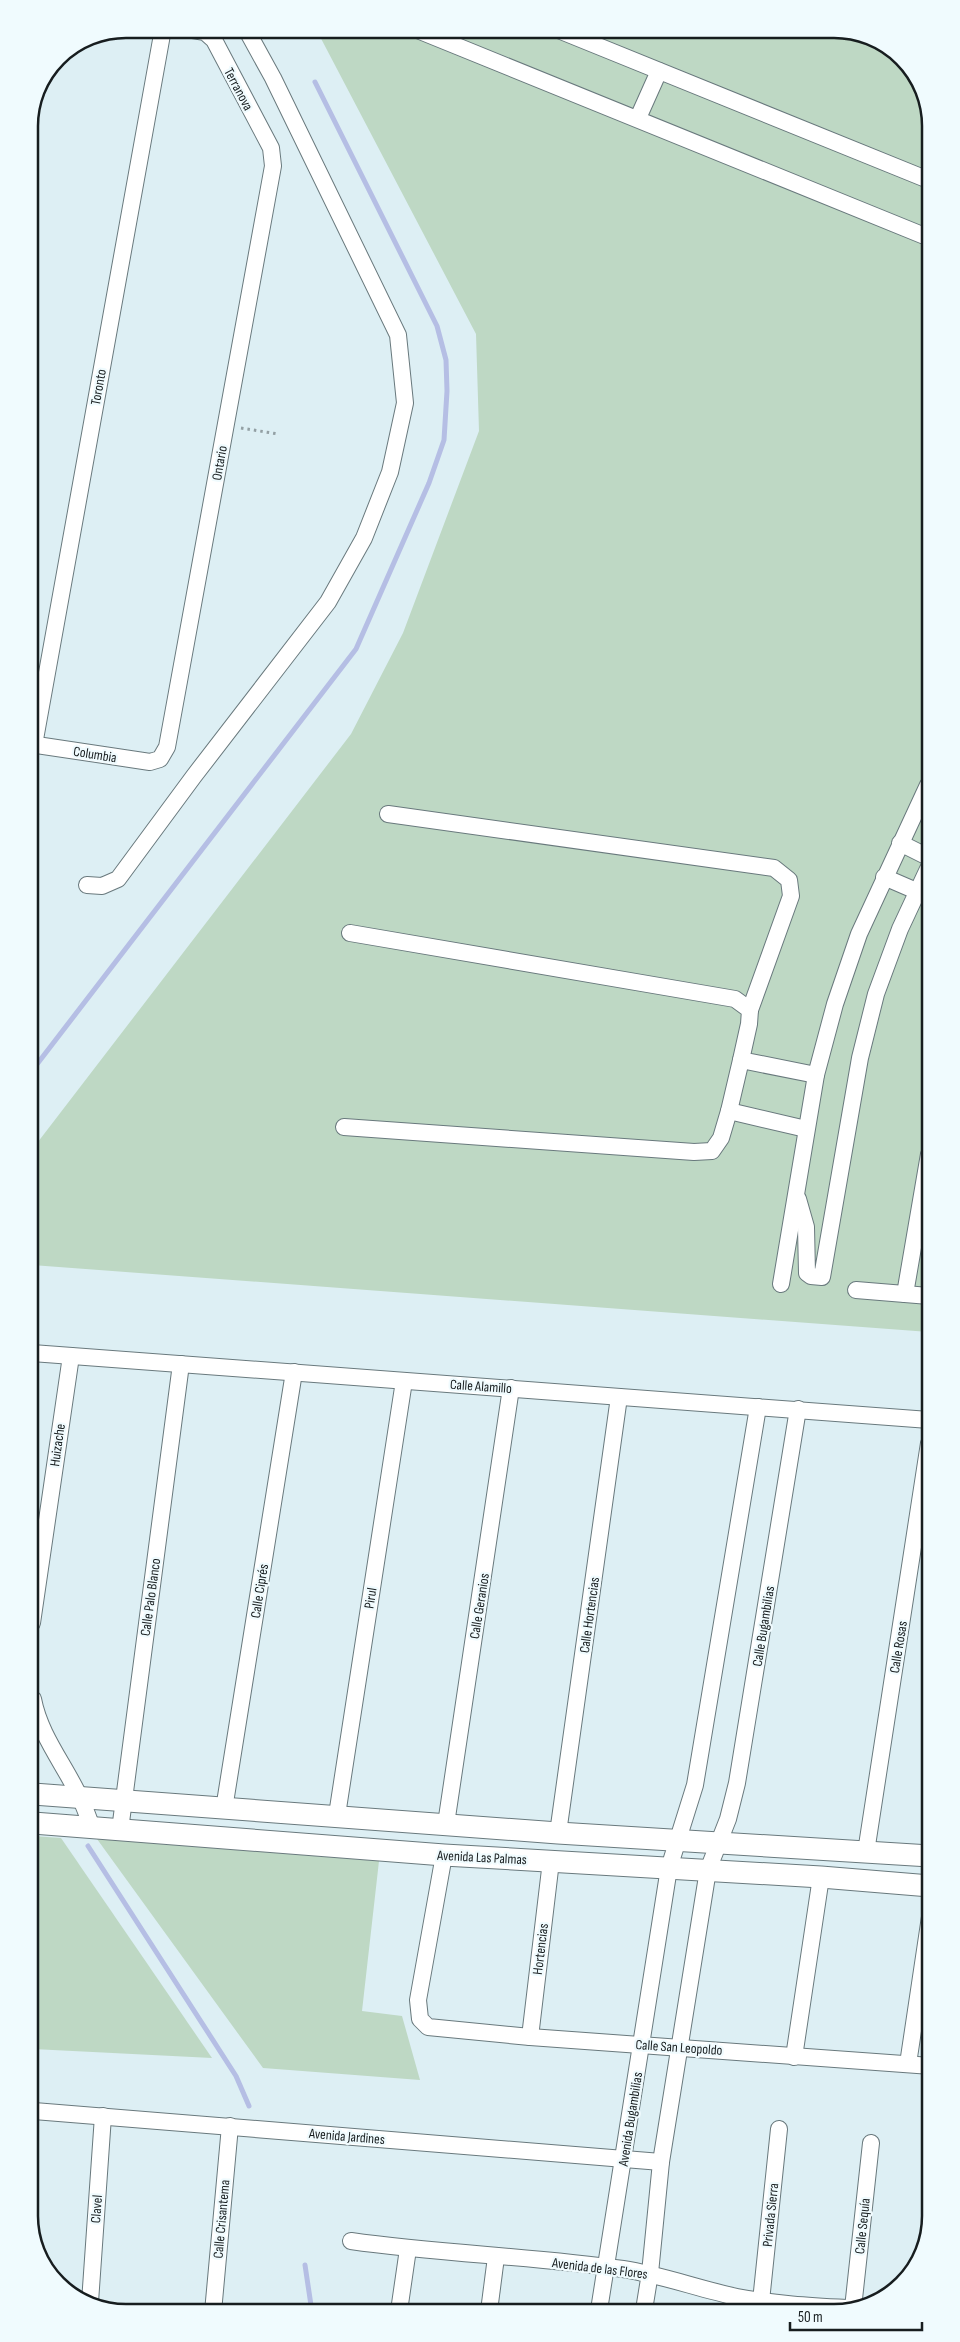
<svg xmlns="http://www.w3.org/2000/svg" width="960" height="2342" viewBox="0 0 960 2342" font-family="'Sofia Sans Condensed',sans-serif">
<rect width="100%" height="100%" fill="#ddeff4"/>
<g fill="#bed8c4">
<polygon points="316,29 841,29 893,49 926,95 929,1332 32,1265 31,1151 351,734 403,633 479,431 476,334"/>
<polygon points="33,1836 61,1838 212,2058 33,2049"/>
<polygon points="97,1839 379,1861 362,2011 402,2016 420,2080 263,2068"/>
</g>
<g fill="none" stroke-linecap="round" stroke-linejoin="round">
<g stroke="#b5bee4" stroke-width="5">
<polyline points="31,1072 356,649 429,483 444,440 447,391 446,360 437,326 315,82"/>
<polyline points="88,1846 236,2076 249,2106"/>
<polyline points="305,2265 312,2312"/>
</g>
<g stroke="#69797d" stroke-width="18">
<g id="minor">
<polyline points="415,29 927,237"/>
<polyline points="556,29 926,179"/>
<polyline points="638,118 659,71"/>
<polyline points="30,744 150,762 160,759 167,747 273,166 271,148 214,40 205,32 187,29"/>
<polyline points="34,745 163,29"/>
<polyline points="388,814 774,868 789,880 791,896 750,1010"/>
<polyline points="900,843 928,857"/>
<polyline points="884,877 928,896"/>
<polyline points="87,885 102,886 118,879 194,776 328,602 364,538 390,472 405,403 398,335 273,78 246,29"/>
<polyline points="350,933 735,999 750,1010 749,1024 741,1060 816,1075"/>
<polyline points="729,1111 741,1060"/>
<polyline points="344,1127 694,1152 712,1151 721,1138 729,1111 806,1129"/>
<polyline points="798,1199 806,1227 807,1273 811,1276 822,1277 860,1058 876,994 900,929 928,869"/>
<polyline points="781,1284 816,1075 835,1004 859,934 928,785"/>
<polyline points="856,1290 929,1296"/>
<polyline points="905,1294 929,1154"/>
<polyline points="32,1353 929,1420"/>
<polyline points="32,1623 71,1356"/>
<path d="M33 1699C40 1736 65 1765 80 1798 85 1807 88 1818 92 1827"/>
<polyline points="224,1809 294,1372"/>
<polyline points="337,1815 404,1381"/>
<polyline points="446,1824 511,1388"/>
<polyline points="120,1830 181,1364"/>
<polyline points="558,1833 619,1397"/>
<polyline points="866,1852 929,1443"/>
<polyline points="444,1855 418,2000 420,2019 428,2027 530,2037 931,2066"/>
<polyline points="530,2037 551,1861"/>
<polyline points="794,2057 821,1877"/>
<polyline points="908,2064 931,1910"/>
<polyline points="34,2111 661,2162"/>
<path d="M351 2241C442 2254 533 2256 623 2269 662 2275 699 2289 737 2297 774 2304 810 2306 847 2308"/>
<polyline points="761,2301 779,2129"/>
<polyline points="90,2302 103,2116"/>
<polyline points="853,2308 871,2143"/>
<polyline points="599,2310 669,1868 695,1785 758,1407"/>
<polyline points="644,2310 650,2273 661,2162 708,1870 728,1819 737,1783 798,1409"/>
<polyline points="399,2311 408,2249"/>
<polyline points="489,2311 496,2257"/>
<polyline points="213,2312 230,2126"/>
</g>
</g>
<g stroke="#69797d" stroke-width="23">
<g id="tertiary">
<polyline points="33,1794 558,1833 930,1856"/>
<polyline points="33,1823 444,1855 821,1877 930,1886"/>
</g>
</g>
<polyline stroke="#93a0a4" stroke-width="3" stroke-dasharray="2.5 4" stroke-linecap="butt" points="241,428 278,434"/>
<use href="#minor" stroke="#fff" stroke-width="16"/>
<use href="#tertiary" stroke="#fff" stroke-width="21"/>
</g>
<g text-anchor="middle" stroke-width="4.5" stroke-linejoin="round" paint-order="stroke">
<g font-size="14" fill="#171d1f" stroke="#f0fbfe">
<text transform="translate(239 89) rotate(62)" y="5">Terranova</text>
<text transform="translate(98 387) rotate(-80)" y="5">Toronto</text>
<text transform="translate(219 463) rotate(-80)" y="5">Ontario</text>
<text transform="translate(95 754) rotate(9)" y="5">Columbia</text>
<text transform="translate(481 1386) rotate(4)" y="5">Calle Alamillo</text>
<text transform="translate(57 1445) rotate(-82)" y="5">Huizache</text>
<text transform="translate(259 1591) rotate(-81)" y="5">Calle Ciprés</text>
<text transform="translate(150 1597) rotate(-82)" y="5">Calle Palo Blanco</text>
<text transform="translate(370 1598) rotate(-81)" y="5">Pirul</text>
<text transform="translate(479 1606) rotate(-81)" y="5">Calle Geranios</text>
<text transform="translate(589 1615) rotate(-82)" y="5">Calle Hortencias</text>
<text transform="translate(763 1626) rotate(-81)" y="5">Calle Bugambilias</text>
<text transform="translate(898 1647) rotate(-81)" y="5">Calle Rosas</text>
<text transform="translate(482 1857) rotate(3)" y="5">Avenida Las Palmas</text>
<text transform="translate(540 1949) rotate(-83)" y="5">Hortencias</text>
<text transform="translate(679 2047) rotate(4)" y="5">Calle San Leopoldo</text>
<text transform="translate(630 2119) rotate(-81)" y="5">Avenida Bugambilias</text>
<text transform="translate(347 2136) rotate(5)" y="5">Avenida Jardines</text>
<text transform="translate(96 2209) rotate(-86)" y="5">Clavel</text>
<text transform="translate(770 2215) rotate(-84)" y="5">Privada Sierra</text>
<text transform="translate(221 2219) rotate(-85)" y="5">Calle Crisantema</text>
<text transform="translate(862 2226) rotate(-84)" y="5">Calle Sequía</text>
<text transform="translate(600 2268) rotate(7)" y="5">Avenida de las Flores</text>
</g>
</g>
<path d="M0 0H960V2342H0ZM126 38H834A88 88 0 0 1 922 126V2216A88 88 0 0 1 834 2304H126A88 88 0 0 1 38 2216V126A88 88 0 0 1 126 38Z" fill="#f0fbfe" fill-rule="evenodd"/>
<path fill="none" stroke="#171d1f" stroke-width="2.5" d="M126 38H834A88 88 0 0 1 922 126V2216A88 88 0 0 1 834 2304H126A88 88 0 0 1 38 2216V126A88 88 0 0 1 126 38Z"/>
<path d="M790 2322v8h132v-8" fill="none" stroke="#171d1f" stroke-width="2.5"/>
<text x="798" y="2322" font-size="15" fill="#171d1f" stroke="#f0fbfe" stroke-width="4" paint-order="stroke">50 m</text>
</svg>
